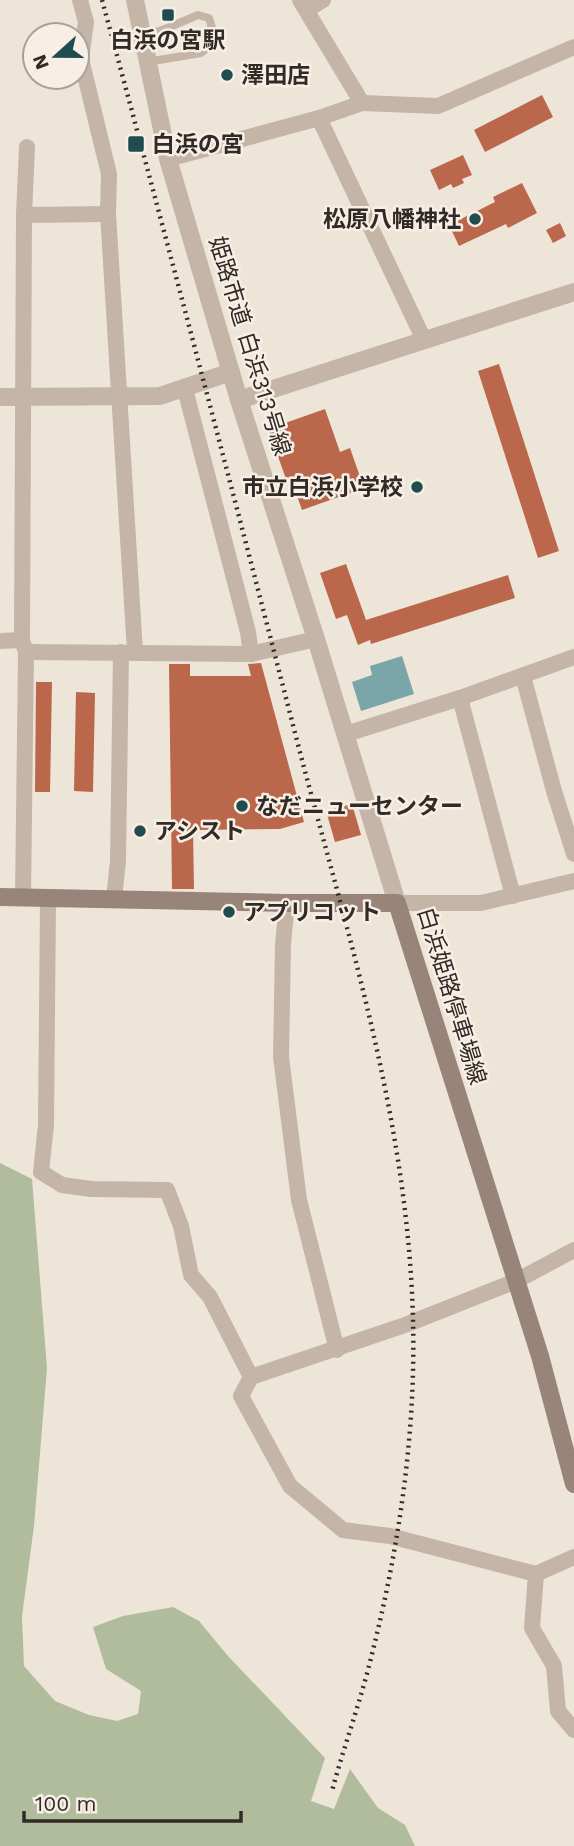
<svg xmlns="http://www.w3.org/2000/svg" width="574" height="1846" viewBox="0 0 574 1846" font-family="'Work Sans','Noto Sans JP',sans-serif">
<rect width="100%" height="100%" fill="#eee5d9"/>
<polygon fill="#b0bc9b" points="0,1163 32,1179 47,1368 34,1526 22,1616 24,1666 55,1701 89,1715 117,1721 138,1714 141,1691 106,1669 93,1627 123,1616 173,1607 199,1621 228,1656 325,1758 311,1801 334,1809 350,1769 378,1808 405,1825 415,1846 0,1846"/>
<polygon fill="#7ba6a9" points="402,656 414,694 361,711 352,682 372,675 370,666"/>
<g fill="#ba674b">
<polygon points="542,95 553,117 485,152 474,130"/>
<polygon points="463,155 472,175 462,179 464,183 453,188 451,184 439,190 430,170"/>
<polygon points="522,183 537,213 508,228 506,224 459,246 449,225 495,202 493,197"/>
<polygon points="560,223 566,236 553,243 546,230"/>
<polygon points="499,364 559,551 538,558 478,371"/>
<polygon points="325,409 340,452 350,448 364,488 302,510 297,496 293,498 268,429"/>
<polygon points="346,564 366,620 508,575 515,598 371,644 370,640 358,645 347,615 336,619 320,573"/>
<polygon points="261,663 304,822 280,829 193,830 194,889 172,889 169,664 190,664 190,676 251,676 248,664"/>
<polygon points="36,682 52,682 50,792 35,792"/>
<polygon points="76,692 95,693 93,792 74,791"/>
<polygon points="352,804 361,835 335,842 326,811"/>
</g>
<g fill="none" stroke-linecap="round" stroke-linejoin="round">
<polyline stroke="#c5b5a6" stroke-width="8" points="142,34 160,31 198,15 209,18 216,41 201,53 147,62"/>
<g stroke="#c5b5a6" stroke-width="16">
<polyline points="80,0 86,22 81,59 109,174 108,214 135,652"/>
<polyline points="300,0 362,103"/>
<polyline points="307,10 323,0"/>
<polyline points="319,118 424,340"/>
<polyline points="168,159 319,118 362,103 438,106 574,47"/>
<polyline points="24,215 108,214"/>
<polyline points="185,389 248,632 251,654"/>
<polyline points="0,641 22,640"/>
<polyline points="26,652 251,654 316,639"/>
<polyline points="523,676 554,791 574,854"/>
<polyline points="460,698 513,896"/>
<polyline points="346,734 460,698 574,657"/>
<polyline points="23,898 26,652 22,640 24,215 27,147"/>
<polyline points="48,899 46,1125 41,1172 62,1185 91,1189 167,1190 181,1226 191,1275 210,1297 251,1377 241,1396 290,1486 343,1530 390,1536 536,1574 532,1628 554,1666 558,1711 574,1730"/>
<polyline points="114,899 118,861 121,652"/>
<polyline points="287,903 283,944 281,1057 299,1200 337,1350"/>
<polyline points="397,903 481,903 574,881"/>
<polyline points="251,1377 405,1325 516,1281 574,1250"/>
<polyline points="536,1574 574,1557"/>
</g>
<g stroke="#c5b5a6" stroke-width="18">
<polyline points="135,0 168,159 239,400 316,639 397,903"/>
<polyline points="0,397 160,396 231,372"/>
<polyline points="239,400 574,292"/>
</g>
<polyline stroke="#988478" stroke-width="18" points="0,897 287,903 397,903 540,1356 574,1484"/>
<path stroke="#322a26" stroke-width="4.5" stroke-dasharray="2 5" stroke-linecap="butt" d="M102 0C168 244 232 488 295 733 345 927 408 1117 413 1320 416 1433 399 1548 371 1658 360 1703 344 1746 332 1791"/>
</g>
<g fill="#204c4f" stroke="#f7efe5" stroke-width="2.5">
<rect x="161" y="8" width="14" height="14" rx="3.5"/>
<circle cx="227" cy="75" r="7"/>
<rect x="127" y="135" width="18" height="18" rx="3.5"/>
<circle cx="475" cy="219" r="7"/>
<circle cx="417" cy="487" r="7"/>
<circle cx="242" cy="806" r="7"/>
<circle cx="140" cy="831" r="7"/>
<circle cx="229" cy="912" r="7"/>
</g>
<g text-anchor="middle" stroke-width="5" stroke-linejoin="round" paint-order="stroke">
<g font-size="23" font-weight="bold" fill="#322a26" stroke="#f7efe5" text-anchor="start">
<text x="168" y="48" text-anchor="middle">白浜の宮駅</text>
<text x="241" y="83">澤田店</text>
<text x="152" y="152">白浜の宮</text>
<text x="461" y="227" text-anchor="end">松原八幡神社</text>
<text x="403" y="495" text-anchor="end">市立白浜小学校</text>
<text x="256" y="814">なだニューセンター</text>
<text x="154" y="839">アシスト</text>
<text x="243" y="920">アプリコット</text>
</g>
<g font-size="23" fill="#322a26" stroke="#f7efe5">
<text transform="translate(250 346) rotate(73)" y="8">姫路市道 白浜313号線</text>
<text transform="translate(452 996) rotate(73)" y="8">白浜姫路停車場線</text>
</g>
</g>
<g transform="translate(56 56) rotate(249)"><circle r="33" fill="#f7efe5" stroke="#a8a099" stroke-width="2"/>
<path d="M0-5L12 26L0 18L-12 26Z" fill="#204c4f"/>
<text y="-10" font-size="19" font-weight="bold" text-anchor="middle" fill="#322a26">N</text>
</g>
<path d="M24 1811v10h217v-10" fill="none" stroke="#322a26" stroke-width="3.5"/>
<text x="35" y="1811" font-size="21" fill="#322a26" stroke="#f7efe5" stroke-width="5" paint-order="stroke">100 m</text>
</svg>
